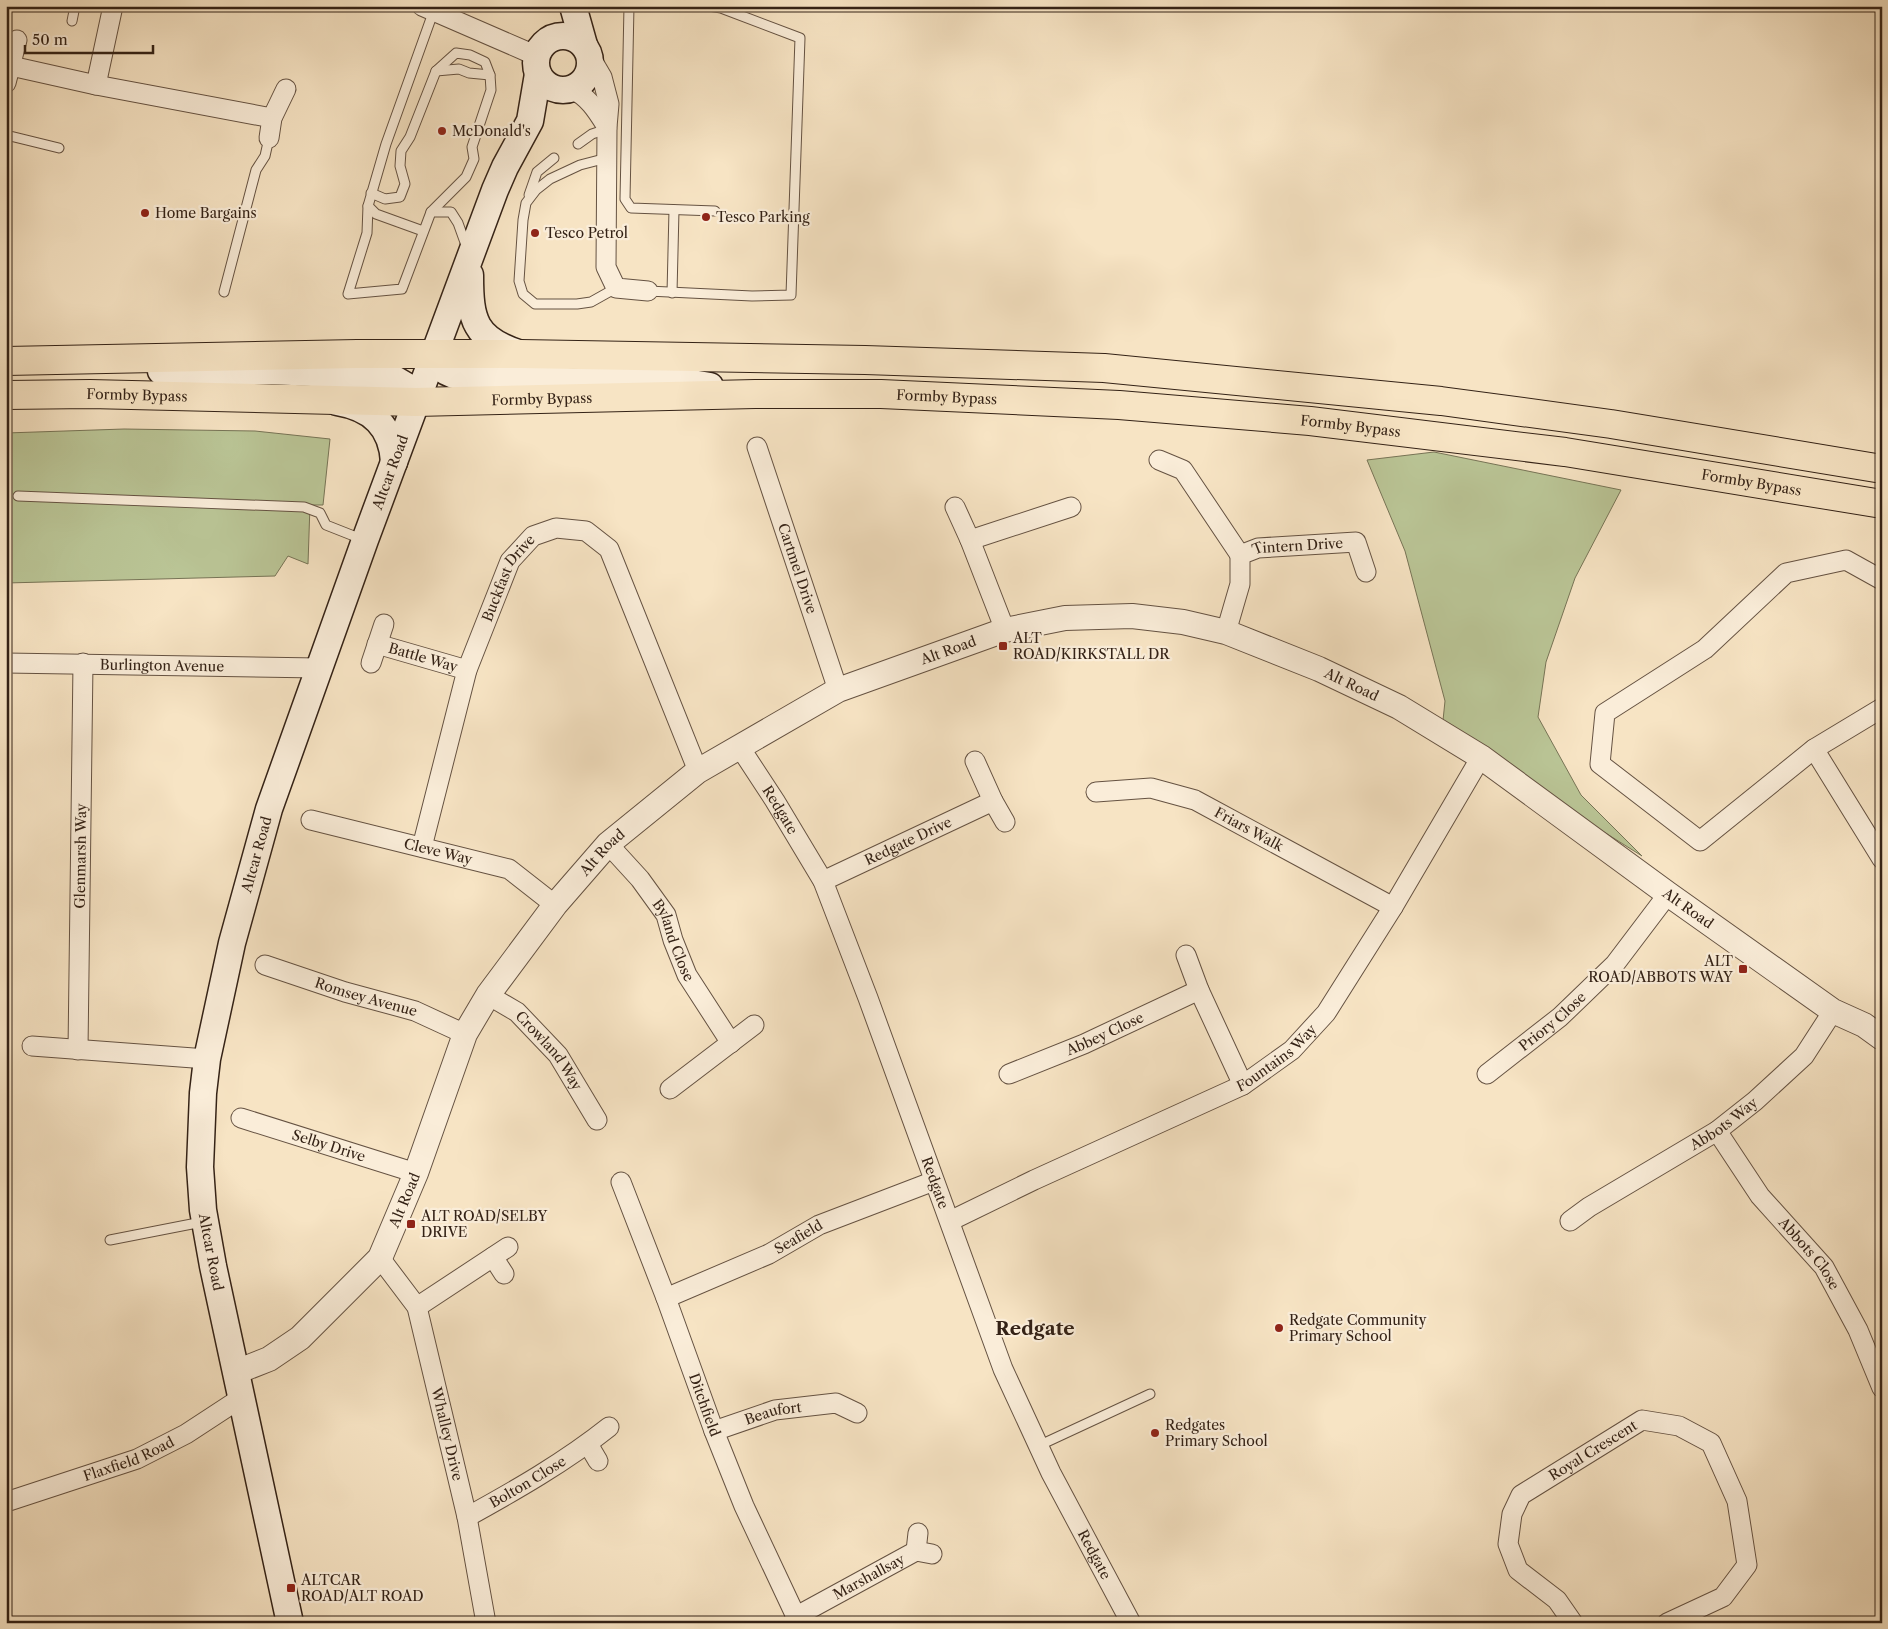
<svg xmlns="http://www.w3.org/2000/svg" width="1888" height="1629" viewBox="0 0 1888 1629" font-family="'Libre Caslon Text',serif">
<rect width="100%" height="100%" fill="#f7e4c4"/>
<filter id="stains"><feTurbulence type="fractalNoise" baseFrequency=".004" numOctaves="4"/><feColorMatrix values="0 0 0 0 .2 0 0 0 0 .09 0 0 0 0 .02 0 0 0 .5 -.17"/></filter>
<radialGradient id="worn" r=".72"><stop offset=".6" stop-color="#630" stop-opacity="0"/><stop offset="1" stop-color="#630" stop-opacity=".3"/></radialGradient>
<g fill="#bac596" stroke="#777456">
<polygon points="124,429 255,431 330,439 323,505 310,505 308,564 288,556 275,576 6,583 6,433"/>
<polygon points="1434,452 1621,490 1575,578 1546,662 1538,717 1581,795 1642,856 1442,730 1445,701 1405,551 1367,460"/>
</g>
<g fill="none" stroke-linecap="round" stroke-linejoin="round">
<g stroke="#655242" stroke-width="11">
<g id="service">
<polyline points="629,6 625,199 631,208 715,211"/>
<polyline points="434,10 386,144 368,206 367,233 348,294 402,289 431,212 451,212 458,223 467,248"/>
<polyline points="72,21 75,6"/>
<polyline points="436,71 459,69 469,73 490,75"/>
<polyline points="6,135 59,148"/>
<polyline points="578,144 592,134 607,129"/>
<polyline points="607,158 580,165 550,179 536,190 526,203 523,220 519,281 523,294 535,304 577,304 591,302 616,288"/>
<polyline points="371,193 385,199 400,197 405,184 400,166 401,151 410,137 436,71 456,53 470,55 485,62 490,75 491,90 472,147 474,159 466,177 431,212"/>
<polyline points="529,195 537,172 554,158"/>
<polyline points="368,206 376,214 423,231"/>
<polyline points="648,291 752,296 791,295 800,38 721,8 709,6"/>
<polyline points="224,292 256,170 265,156 269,138"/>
<polyline points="672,293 674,210"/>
<polyline points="18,496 304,507 320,513 326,525 364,540"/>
<polyline points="110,1240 202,1222"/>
<polyline points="1038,1446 1150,1394"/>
</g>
</g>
<g stroke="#655242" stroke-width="21">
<g id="minor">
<polyline points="422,6 537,56"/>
<polyline points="588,53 602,77 609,104 607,127 606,267 616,288 648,291"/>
<polyline points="11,66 96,85 272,118"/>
<polyline points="6,83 17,40"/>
<polyline points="96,85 113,6"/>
<path d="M571 89C588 96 597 111 607 127"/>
<polyline points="269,138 272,118 286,89"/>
<path id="s1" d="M757 447 838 690"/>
<polyline points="1159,460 1183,470 1240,555"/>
<polyline points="955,507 970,540 1005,630"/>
<polyline points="970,540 1071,507"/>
<polyline points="1882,580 1846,560 1786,573 1705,649 1605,713 1600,764 1700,841 1814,749 1882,708"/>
<path id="s2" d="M1226 632 1240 584V555L1258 548 1356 542 1366 572"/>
<path id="s3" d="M377 644 467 670"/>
<path id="s4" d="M6 663 319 668"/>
<polyline points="371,663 384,624"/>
<path id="s5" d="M739 746 775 801 823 881 868 998 1003 1369 1051 1473 1131 1623"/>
<polyline points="1814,749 1882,859"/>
<polyline points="975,761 993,801 1005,822"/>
<path id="s6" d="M1096 792 1151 788 1195 800 1393 907"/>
<path id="s7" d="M311 820 509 869 555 905"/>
<path id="s8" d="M608 844 640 879 666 915 673 940 687 975 731 1043"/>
<path id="s9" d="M422 847 467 670 510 561 533 536 556 528 586 531 609 549 698 771"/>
<path id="s10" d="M823 881 993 801"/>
<polyline points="1186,955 1199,990 1243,1085"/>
<path id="s11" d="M265 965 345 992 415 1011 465 1034"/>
<path id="s12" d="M488 995 517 1012 558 1055 597 1120"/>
<polyline points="32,1046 207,1059"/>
<path id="s13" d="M78 1050 83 663"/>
<path id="s14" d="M1009 1074 1084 1044 1199 990"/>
<path id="s15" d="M1487 1074 1560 1017 1615 964 1668 894"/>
<polyline points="670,1089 754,1025"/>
<path id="s16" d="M241 1118 416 1173"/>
<path id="s17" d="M1717 1131 1760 1196 1824 1267 1858 1330 1882 1388"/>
<path id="s18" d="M621 1182 666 1298 714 1431 744 1506 799 1623"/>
<path id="s19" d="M950 1221 1034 1180 1243 1085 1292 1050 1326 1013 1393 907 1481 757"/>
<path id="s20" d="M1570 1221 1589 1207 1717 1131 1755 1101 1804 1056 1833 1011"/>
<polyline points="493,1257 504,1274"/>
<path id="s21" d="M380 1258 417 1307 467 1517 486 1623"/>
<path id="s22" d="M666 1298 769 1254 819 1225 934 1181"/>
<polyline points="417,1307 508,1247"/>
<path id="s23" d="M714 1431 775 1410 836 1403 857 1413"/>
<polyline points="588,1444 598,1461"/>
<path id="s24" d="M6 1502 137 1459 186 1434 241 1398"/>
<path id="s25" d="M467 1517C516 1490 565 1462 609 1427"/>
<polyline points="916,1551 918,1533"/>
<path id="s26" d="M795 1617 916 1551 932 1554"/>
<path id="s27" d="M1573 1623 1557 1600 1518 1570 1508 1544 1512 1514 1521 1495 1642 1420 1679 1426 1711 1443 1737 1501 1747 1565 1723 1597 1667 1623"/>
</g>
</g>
<g stroke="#655242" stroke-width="26">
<g id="tertiary">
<path id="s28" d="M236 1372 269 1359 300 1338 380 1258 416 1173 465 1034 488 995 555 905 608 844 698 771 838 690 1005 630 1065 618 1132 616 1183 622 1226 632 1319 669 1399 707 1481 757 1668 894 1833 1011 1864 1025 1882 1038"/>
</g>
</g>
<g stroke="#342216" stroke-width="29">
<g id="secondary">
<polyline points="573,6 584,45"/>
<circle cx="563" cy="63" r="27"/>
<path d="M470 275C470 320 474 339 521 354"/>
<path d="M434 354C436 371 453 376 468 378L602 382H686L710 386"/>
<polyline points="161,371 272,371 391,377 408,387 415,397 416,402"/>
<path d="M337 402C372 408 392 426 394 462"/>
<path id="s29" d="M290 1623 213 1266 203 1210 200 1167 203 1093 207 1059 232 943 269 809 365 540 495 190 505 167 530 121 538 74"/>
</g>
</g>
<g stroke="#342216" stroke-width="30">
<g id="trunk">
<polyline points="6,361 357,354 521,354 865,360 1104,368 1441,401 1611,424 1882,469"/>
<path id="s30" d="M6 395 90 394 416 402 755 394H881L1119 405 1310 421 1565 452 1882 504"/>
</g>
</g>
<use href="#service" stroke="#faedd9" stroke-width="9"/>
<use href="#minor" stroke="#faedd9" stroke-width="19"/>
<use href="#tertiary" stroke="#faedd9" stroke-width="24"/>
<use href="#secondary" stroke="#faedd9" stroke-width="26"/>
<use href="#trunk" stroke="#f7e4c4" stroke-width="28"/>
</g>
<g fill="#8f2418" stroke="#faedd9" stroke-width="2">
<circle cx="442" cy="131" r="5"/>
<circle cx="145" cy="213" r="5"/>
<circle cx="706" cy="217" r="5"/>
<circle cx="535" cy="233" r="5"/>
<rect x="998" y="641" width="10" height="10" rx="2.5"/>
<rect x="1738" y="964" width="10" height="10" rx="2.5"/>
<rect x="406" y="1219" width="10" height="10" rx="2.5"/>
<circle cx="1279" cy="1328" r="5"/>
<circle cx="1155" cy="1433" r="5"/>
<rect x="286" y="1583" width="10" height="10" rx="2.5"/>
</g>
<g text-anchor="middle" stroke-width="4.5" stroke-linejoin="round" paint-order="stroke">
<g font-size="14" fill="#342216" stroke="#faedd9" text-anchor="start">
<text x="452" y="136">McDonald's</text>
<text x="155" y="218">Home Bargains</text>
<text x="716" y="222">Tesco Parking</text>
<text x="545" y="238">Tesco Petrol</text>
<text x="1013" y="643">ALT<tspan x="1013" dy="16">ROAD/KIRKSTALL DR</tspan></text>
<text x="1733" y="966" text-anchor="end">ALT<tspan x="1733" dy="16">ROAD/ABBOTS WAY</tspan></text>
<text x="421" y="1221">ALT ROAD/SELBY<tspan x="421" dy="16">DRIVE</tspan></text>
<text x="1289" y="1325">Redgate Community<tspan x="1289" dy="16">Primary School</tspan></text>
<text x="1165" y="1430">Redgates<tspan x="1165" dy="16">Primary School</tspan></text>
<text x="301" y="1585">ALTCAR<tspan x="301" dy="16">ROAD/ALT ROAD</tspan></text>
</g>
<g font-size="14" fill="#342216" stroke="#faedd9">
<text dy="5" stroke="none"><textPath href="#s30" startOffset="131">Formby Bypass</textPath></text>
<text dy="5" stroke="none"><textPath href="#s30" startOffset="941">Formby Bypass</textPath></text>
<text dy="5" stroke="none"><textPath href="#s30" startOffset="536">Formby Bypass</textPath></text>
<text dy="5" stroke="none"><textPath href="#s30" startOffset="1346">Formby Bypass</textPath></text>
<text dy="5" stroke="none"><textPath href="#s29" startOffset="1189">Altcar Road</textPath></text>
<text dy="5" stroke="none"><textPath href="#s30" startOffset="1751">Formby Bypass</textPath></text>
<text dy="5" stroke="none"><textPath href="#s2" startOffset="138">Tintern Drive</textPath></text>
<text dy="5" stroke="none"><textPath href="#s1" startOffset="128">Cartmel Drive</textPath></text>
<text dy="5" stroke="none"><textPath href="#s9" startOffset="284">Buckfast Drive</textPath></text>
<text dy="5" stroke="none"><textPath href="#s28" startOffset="1059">Alt Road</textPath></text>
<text dy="5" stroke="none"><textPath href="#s3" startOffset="48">Battle Way</textPath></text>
<text dy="5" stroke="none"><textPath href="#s4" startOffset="156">Burlington Avenue</textPath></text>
<text dy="5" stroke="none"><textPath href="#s28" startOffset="1479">Alt Road</textPath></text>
<text dy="5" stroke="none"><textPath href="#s5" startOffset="76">Redgate</textPath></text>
<text dy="5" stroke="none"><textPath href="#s6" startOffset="162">Friars Walk</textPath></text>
<text dy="5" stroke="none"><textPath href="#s10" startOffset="94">Redgate Drive</textPath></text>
<text dy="5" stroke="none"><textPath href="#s7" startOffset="131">Cleve Way</textPath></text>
<text dy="5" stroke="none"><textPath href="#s28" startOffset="654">Alt Road</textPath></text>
<text dy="5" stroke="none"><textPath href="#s29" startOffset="784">Altcar Road</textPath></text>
<text dy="5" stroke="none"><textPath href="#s13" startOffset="194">Glenmarsh Way</textPath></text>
<text dy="5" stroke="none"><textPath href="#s28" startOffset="1884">Alt Road</textPath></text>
<text dy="5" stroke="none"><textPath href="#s8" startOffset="118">Byland Close</textPath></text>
<text dy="5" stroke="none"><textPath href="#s11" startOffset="106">Romsey Avenue</textPath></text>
<text dy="5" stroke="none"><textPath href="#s15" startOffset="84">Priory Close</textPath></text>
<text dy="5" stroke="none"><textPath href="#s14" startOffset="104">Abbey Close</textPath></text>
<text dy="5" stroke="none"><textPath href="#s12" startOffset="84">Crowland Way</textPath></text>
<text dy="5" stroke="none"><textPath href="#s19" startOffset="366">Fountains Way</textPath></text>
<text dy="5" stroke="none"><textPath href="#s20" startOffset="182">Abbots Way</textPath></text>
<text dy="5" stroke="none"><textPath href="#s16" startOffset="92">Selby Drive</textPath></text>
<text dy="5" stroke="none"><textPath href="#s5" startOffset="481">Redgate</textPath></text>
<text dy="5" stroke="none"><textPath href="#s28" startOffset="249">Alt Road</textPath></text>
<text dy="5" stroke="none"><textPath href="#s22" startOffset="146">Seafield</textPath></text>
<text transform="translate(211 1252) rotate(79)" y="5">Altcar Road</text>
<text dy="5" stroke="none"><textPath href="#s17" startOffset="154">Abbots Close</textPath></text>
<text dy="5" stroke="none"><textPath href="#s18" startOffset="238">Ditchfield</textPath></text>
<text dy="5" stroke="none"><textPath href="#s23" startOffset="62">Beaufort</textPath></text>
<text dy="5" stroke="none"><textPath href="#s21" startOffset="192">Whalley Drive</textPath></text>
<text dy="5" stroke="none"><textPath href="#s27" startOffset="241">Royal Crescent</textPath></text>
<text dy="5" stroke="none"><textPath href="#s24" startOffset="130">Flaxfield Road</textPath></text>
<text dy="5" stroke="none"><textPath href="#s25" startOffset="70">Bolton Close</textPath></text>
<text dy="5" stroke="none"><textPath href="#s5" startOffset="886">Redgate</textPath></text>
<text dy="5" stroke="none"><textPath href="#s26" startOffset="84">Marshallsay</textPath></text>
</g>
<g font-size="19" font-weight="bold" fill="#342216" stroke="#faedd9">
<text x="1035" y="1335">Redgate</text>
</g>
</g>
<rect width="1888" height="1629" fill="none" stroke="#f7e4c4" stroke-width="25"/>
<rect x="8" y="8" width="1873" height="1614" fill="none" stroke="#342216" stroke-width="2.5"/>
<rect x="12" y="12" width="1863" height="1604" fill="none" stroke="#342216"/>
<path d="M25 45v8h128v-8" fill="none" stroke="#342216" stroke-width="2.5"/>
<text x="32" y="45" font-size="15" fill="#342216" stroke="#faedd9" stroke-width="4" paint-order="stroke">50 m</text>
<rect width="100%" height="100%" filter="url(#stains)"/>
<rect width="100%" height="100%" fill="url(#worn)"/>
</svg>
